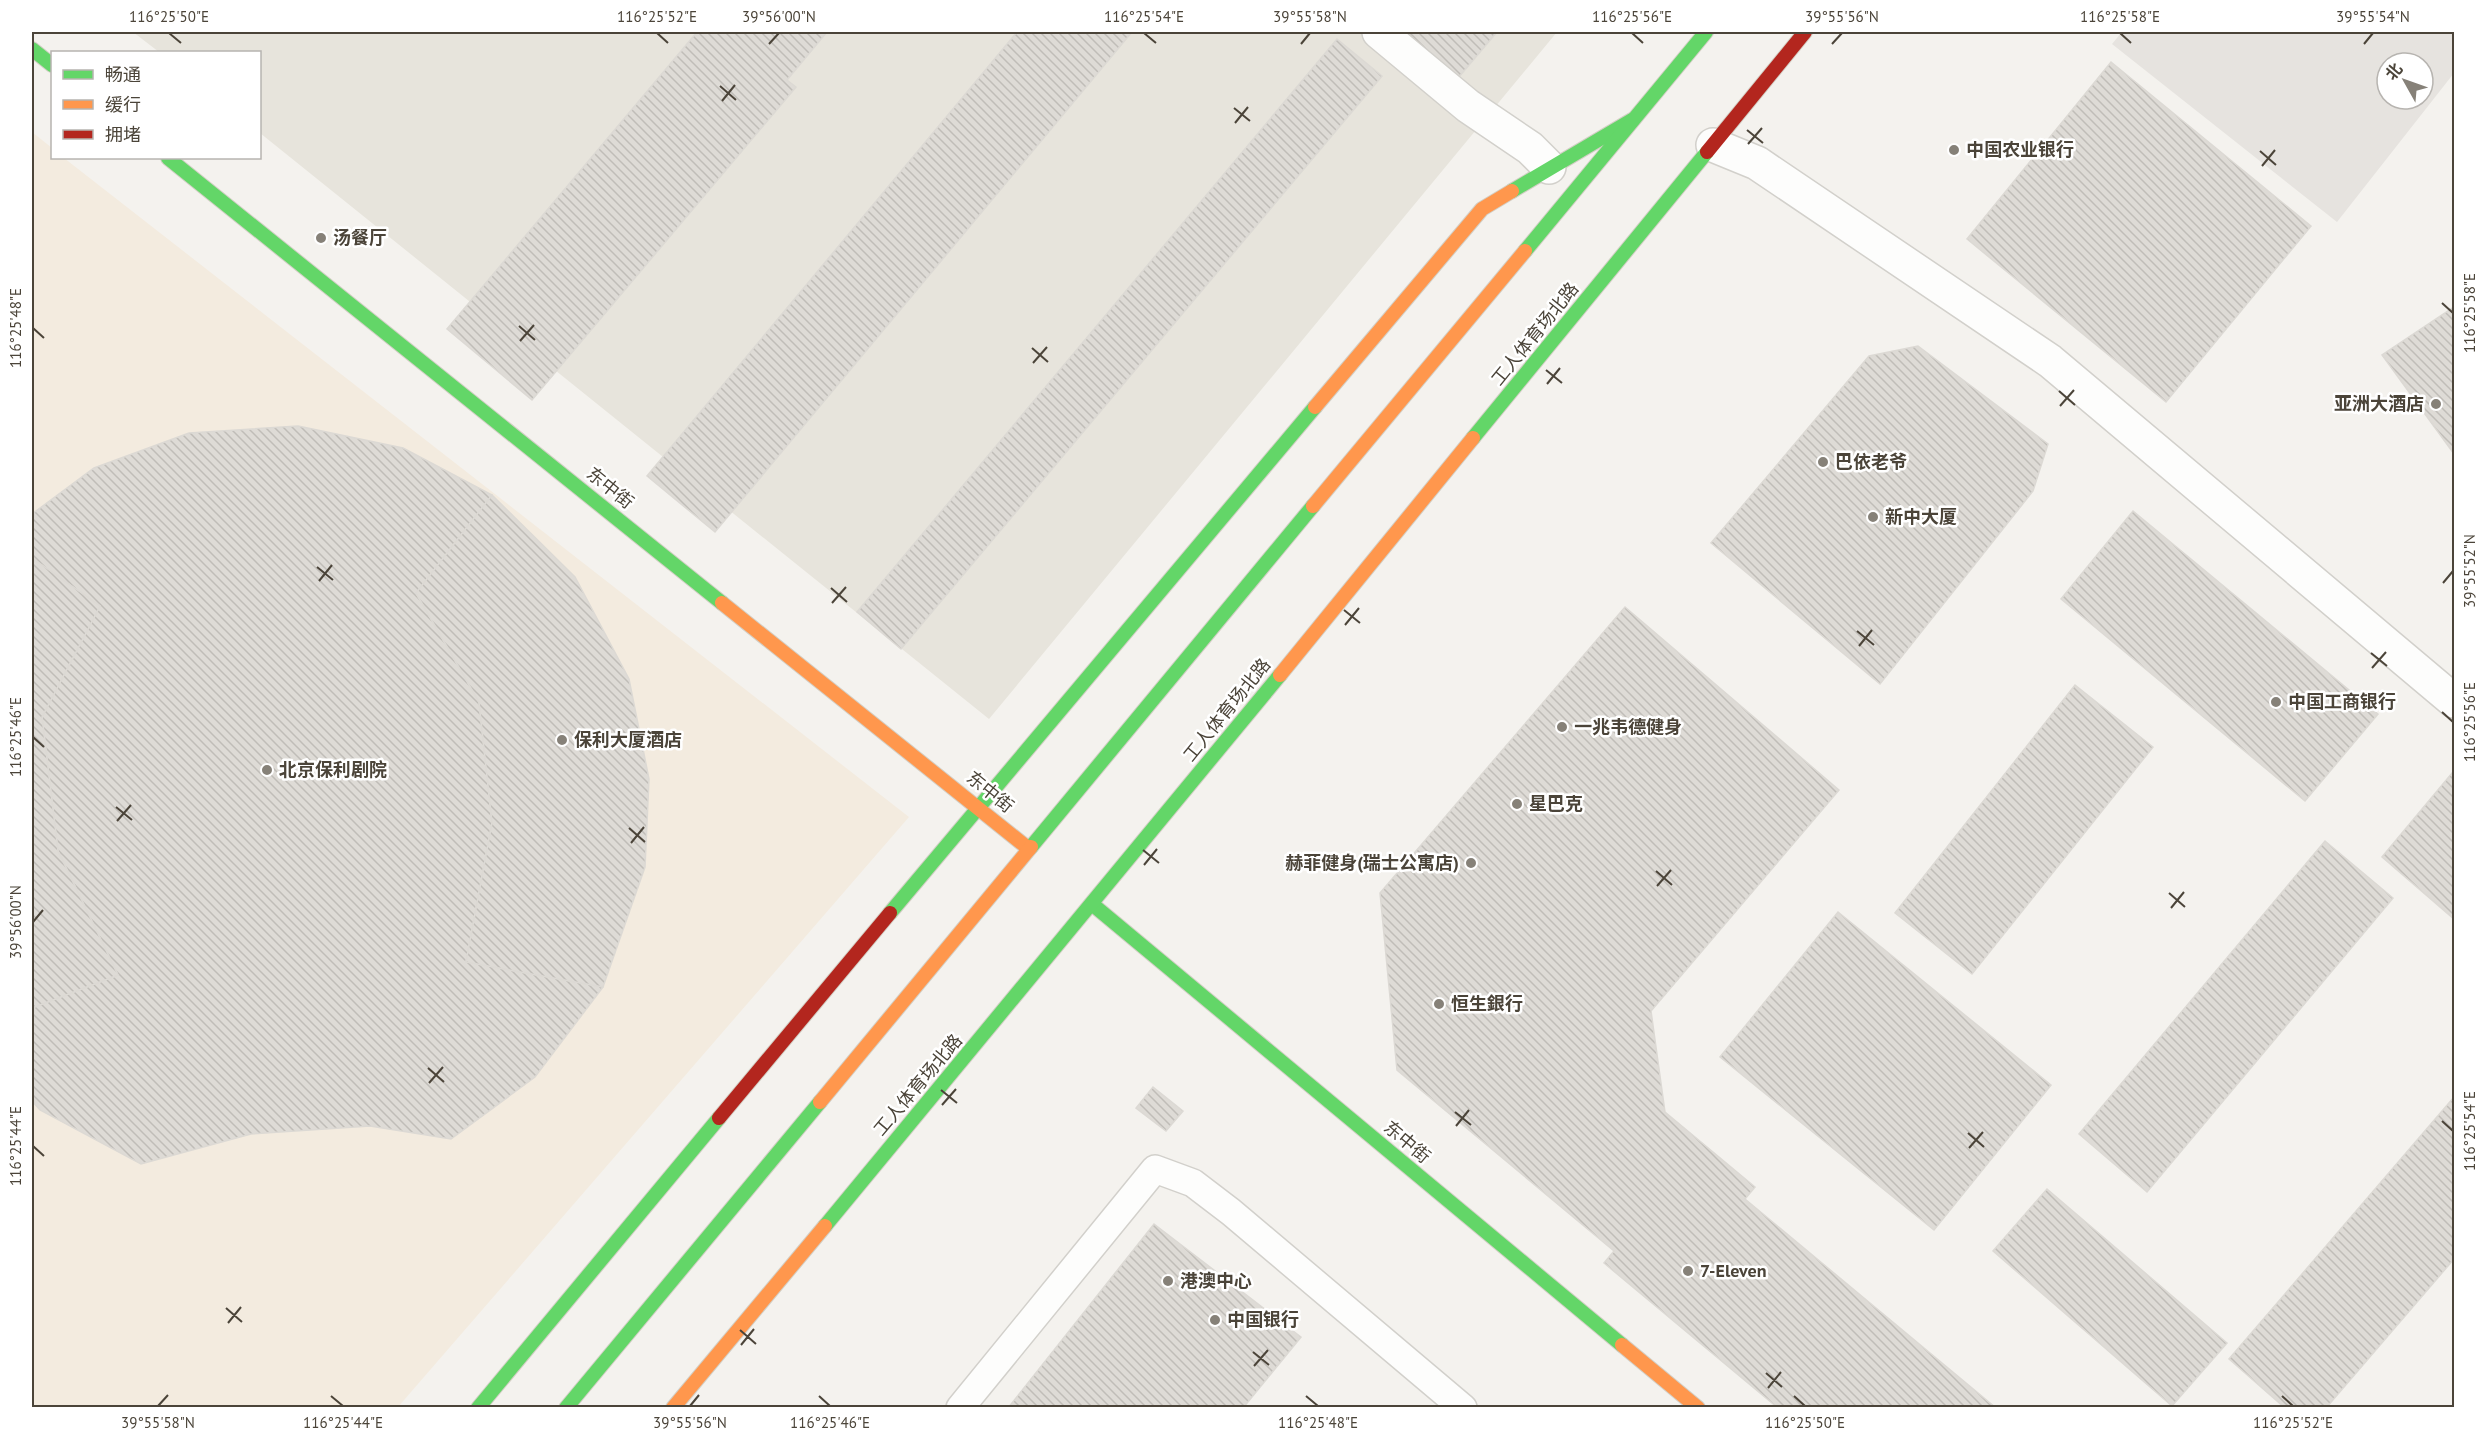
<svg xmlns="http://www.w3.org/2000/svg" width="2486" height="1439" viewBox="0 0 2486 1439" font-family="'PT Sans','Noto Sans SC',sans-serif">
<defs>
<pattern id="building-back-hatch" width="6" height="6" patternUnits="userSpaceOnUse" patternTransform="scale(1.5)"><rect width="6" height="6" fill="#dedbd6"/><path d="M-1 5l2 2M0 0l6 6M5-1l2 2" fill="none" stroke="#c0bdb8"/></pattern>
</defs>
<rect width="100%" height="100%" fill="#f4f2ee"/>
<polygon fill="#e7e4dc" points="133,32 1557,32 989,719 260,133 260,52 159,52"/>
<polygon fill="#f3ebdf" points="32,132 52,148 52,158 64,158 909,817 398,1407 32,1407"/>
<path fill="#e6e3df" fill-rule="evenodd" d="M2122 32H2454V73L2337 222 2112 44ZM2387 63H2423V99H2387Z"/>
<g fill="url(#building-back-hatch)" stroke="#dcd9d4" stroke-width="1.5">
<polygon points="697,32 827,32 787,80 796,87 532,400 447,329"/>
<polygon points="1017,32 1132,32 715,532 647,476"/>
<polygon points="1391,32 1497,32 1453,84"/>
<polygon points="1337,39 1382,76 901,649 857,612"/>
<polygon points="2111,62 2311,226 2166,402 1967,239"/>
<polygon points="2454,307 2454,454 2382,355"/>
<polygon points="1918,346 2048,444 2033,491 1880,684 1711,543 1869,356"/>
<polygon points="298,426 403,448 492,495 416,593 479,702 492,823 466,962 603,987 535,1077 451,1139 370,1126 251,1134 141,1164 40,1110 32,1101 32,1008 118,975 58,851 42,717 100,606 32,558 32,514 94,468 189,433"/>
<polygon points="492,495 575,577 629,679 649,779 645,867 603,987 466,962 492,823 479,702 416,593"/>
<polygon points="2133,511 2378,714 2305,801 2061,599"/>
<polygon points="32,558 100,606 42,717 58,851 118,975 32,1008"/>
<polygon points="1625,607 1839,790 1651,1011 1665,1112 1755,1187 1745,1199 1996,1408 1778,1408 1604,1263 1614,1251 1397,1070 1380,893"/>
<polygon points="2075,685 2153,747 1972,974 1895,913"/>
<polygon points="2452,773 2454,775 2454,919 2382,857"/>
<polygon points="2325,841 2393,898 2147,1192 2079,1134"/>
<polygon points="1838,912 2051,1085 1934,1230 1720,1057"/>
<polygon points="1153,1087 1183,1111 1166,1131 1136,1108"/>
<polygon points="2454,1097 2454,1259 2326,1408 2285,1408 2229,1359"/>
<polygon points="2047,1189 2227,1343 2172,1406 1993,1251"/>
<polygon points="1154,1224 1301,1337 1243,1408 1008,1408"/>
</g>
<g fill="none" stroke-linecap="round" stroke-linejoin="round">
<g stroke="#d2d0cb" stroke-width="30">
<polyline id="lane" points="960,1408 1155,1169 1193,1183 1231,1212 1463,1408"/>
</g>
<g stroke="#d2d0cb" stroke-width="36">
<g id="street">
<polyline points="1379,32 1468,106 1530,148 1549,167"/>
<polyline points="1713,145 1757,163 2050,361 2454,701"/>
</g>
</g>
<g stroke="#d3cfc5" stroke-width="16">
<g id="fast">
<polyline points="32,49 52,65"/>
<polyline points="168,158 722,603"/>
<polyline points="1512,191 1632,120"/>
<polyline points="1525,251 1706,32"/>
<polyline points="1473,438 1707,152"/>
<polyline points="1031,847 1313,506"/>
<polyline points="1092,904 1622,1345"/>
<polyline points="890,913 1315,407"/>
<polyline points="825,1226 1280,675"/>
<polyline points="478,1408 719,1118"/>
<polyline points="566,1408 820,1102"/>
</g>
</g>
<g stroke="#d3cfc5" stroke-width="16">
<g id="slow">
<polyline points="1315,407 1482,209 1512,191"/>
<polyline points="1313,506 1525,251"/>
<polyline points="722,603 1029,849"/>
<polyline points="1280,675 1473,438"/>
<polyline points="820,1102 1031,847"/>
<polyline points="1622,1345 1698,1408"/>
<polyline points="673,1408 825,1226"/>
</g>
</g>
<g stroke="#d3cfc5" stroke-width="16">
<g id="jam">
<polyline points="1707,152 1805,32"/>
<polyline points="719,1118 890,913"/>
</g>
</g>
<use href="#lane" stroke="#fdfdfc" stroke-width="27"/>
<use href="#street" stroke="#fdfdfc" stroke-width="33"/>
<use href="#fast" stroke="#63d668" stroke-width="14"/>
<use href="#slow" stroke="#ff974d" stroke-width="14"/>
<use href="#jam" stroke="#b3261e" stroke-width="14"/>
</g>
<path fill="none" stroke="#4b4439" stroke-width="2" d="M169 33 181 43M657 33 668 43M1144 33 1156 43M1632 33 1643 43M2120 33 2131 43M769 44 779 33M1301 44 1310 33M1832 44 1842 33M2364 44 2373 33M720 86 736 100M722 101 735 85M1234 108 1250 121M1235 123 1248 107M1747 130 1763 143M1748 144 1762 128M2260 151 2276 165M2262 166 2275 150M2442 303 2453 313M519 326 535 340M33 328 44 338M520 341 534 325M1032 348 1048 362M1033 363 1047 347M1546 370 1562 383M1547 384 1560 368M2059 391 2075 405M2060 406 2074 390M317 567 333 580M319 581 332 565M2443 583 2453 571M831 588 847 602M832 603 846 587M1344 610 1360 623M1345 625 1359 608M1857 631 1874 645M1859 646 1872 630M2371 653 2387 666M2372 668 2386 652M2442 712 2453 722M33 737 44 747M116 807 132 820M117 821 131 805M629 828 645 842M631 843 644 827M1143 850 1159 863M1144 865 1157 849M1656 871 1672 885M1657 886 1671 870M2169 893 2185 907M2171 908 2184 892M33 922 43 910M428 1068 444 1082M429 1083 443 1067M941 1090 957 1103M942 1105 956 1089M1455 1112 1471 1125M2442 1121 2453 1131M1456 1126 1469 1110M1968 1133 1984 1147M33 1146 44 1156M1969 1148 1983 1132M226 1308 242 1322M228 1323 241 1307M740 1330 756 1344M741 1345 754 1329M1253 1352 1269 1365M1254 1366 1268 1350M1766 1373 1782 1387M1768 1388 1781 1372M331 1396 343 1406M819 1396 830 1406M1306 1396 1318 1406M1794 1396 1805 1406M2282 1396 2293 1406M158 1406 168 1395M690 1406 699 1395"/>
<g fill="#868178" stroke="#fff" stroke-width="2">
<circle cx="1954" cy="150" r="6"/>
<circle cx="321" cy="238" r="6"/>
<circle cx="2436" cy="404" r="6"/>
<circle cx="1823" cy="462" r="6"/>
<circle cx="1873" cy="517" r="6"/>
<circle cx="2276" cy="702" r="6"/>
<circle cx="1562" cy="727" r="6"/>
<circle cx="562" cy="740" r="6"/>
<circle cx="267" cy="770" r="6"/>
<circle cx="1517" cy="804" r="6"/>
<circle cx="1471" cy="863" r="6"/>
<circle cx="1439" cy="1004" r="6"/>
<circle cx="1688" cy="1271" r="6"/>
<circle cx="1168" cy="1281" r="6"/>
<circle cx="1215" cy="1320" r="6"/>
</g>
<g text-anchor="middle" stroke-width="5" stroke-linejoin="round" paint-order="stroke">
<g font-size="18" font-weight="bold" fill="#4b4439" stroke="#fff" text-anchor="start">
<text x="1966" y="156">中国农业银行</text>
<text x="333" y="244">汤餐厅</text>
<text x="2424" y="410" text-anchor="end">亚洲大酒店</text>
<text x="1835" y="468">巴依老爷</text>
<text x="1885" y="523">新中大厦</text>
<text x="2288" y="708">中国工商银行</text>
<text x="1574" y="733">一兆韦德健身</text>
<text x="574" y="746">保利大厦酒店</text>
<text x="279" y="776">北京保利剧院</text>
<text x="1529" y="810">星巴克</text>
<text x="1459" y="869" text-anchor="end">赫菲健身(瑞士公寓店)</text>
<text x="1451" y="1010">恒生銀行</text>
<text x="1700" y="1277">7-Eleven</text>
<text x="1180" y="1287">港澳中心</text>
<text x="1227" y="1326">中国银行</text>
</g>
<g font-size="18" fill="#4b4439" stroke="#fff">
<text transform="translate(1535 334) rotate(-51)" y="6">工人体育场北路</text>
<text transform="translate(610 488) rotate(39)" y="6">东中街</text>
<text transform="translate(1227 710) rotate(-51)" y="6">工人体育场北路</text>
<text transform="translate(990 792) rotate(39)" y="6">东中街</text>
<text transform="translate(918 1085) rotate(-50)" y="6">工人体育场北路</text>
<text transform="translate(1407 1142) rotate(40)" y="6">东中街</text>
</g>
</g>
<rect width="2486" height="1439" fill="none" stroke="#ffffff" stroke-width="66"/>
<rect x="51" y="51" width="210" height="108" fill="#ffffff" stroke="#b7b4b0" stroke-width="1.5"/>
<rect x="63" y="70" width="30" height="9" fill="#63d668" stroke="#b7b4b0" stroke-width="1.5"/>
<text x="105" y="81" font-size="18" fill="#4b4439">畅通</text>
<rect x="63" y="100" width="30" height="9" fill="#ff974d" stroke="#b7b4b0" stroke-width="1.5"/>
<text x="105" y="111" font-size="18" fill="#4b4439">缓行</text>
<rect x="63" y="130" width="30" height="9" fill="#b3261e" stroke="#b7b4b0" stroke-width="1.5"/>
<text x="105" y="141" font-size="18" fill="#4b4439">拥堵</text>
<g transform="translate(2405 81) rotate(310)"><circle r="28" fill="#ffffff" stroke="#b7b4b0" stroke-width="1.5"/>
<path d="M0-4.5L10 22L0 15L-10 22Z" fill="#868178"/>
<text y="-9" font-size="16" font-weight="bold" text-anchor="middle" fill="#4b4439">北</text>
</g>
<rect x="33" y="33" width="2420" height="1373" fill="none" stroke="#4b4439" stroke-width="2"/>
<g font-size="15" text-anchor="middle" fill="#4b4439">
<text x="169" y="22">116°25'50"E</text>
<text x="657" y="22">116°25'52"E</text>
<text x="779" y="22">39°56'00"N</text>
<text x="1144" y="22">116°25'54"E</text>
<text x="1310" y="22">39°55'58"N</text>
<text x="1632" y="22">116°25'56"E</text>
<text x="1842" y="22">39°55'56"N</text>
<text x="2120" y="22">116°25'58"E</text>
<text x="2373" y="22">39°55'54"N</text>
<text transform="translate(2470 313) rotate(-90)" y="5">116°25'58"E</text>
<text transform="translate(16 328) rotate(-90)" y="5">116°25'48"E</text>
<text transform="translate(2470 571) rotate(-90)" y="5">39°55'52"N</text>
<text transform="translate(2470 722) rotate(-90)" y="5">116°25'56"E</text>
<text transform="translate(16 737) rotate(-90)" y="5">116°25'46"E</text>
<text transform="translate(16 922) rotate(-90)" y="5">39°56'00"N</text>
<text transform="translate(2470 1131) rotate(-90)" y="5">116°25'54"E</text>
<text transform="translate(16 1146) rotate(-90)" y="5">116°25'44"E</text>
<text x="158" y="1428">39°55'58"N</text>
<text x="343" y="1428">116°25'44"E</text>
<text x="690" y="1428">39°55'56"N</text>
<text x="830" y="1428">116°25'46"E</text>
<text x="1318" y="1428">116°25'48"E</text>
<text x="1805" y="1428">116°25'50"E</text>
<text x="2293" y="1428">116°25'52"E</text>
</g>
</svg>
